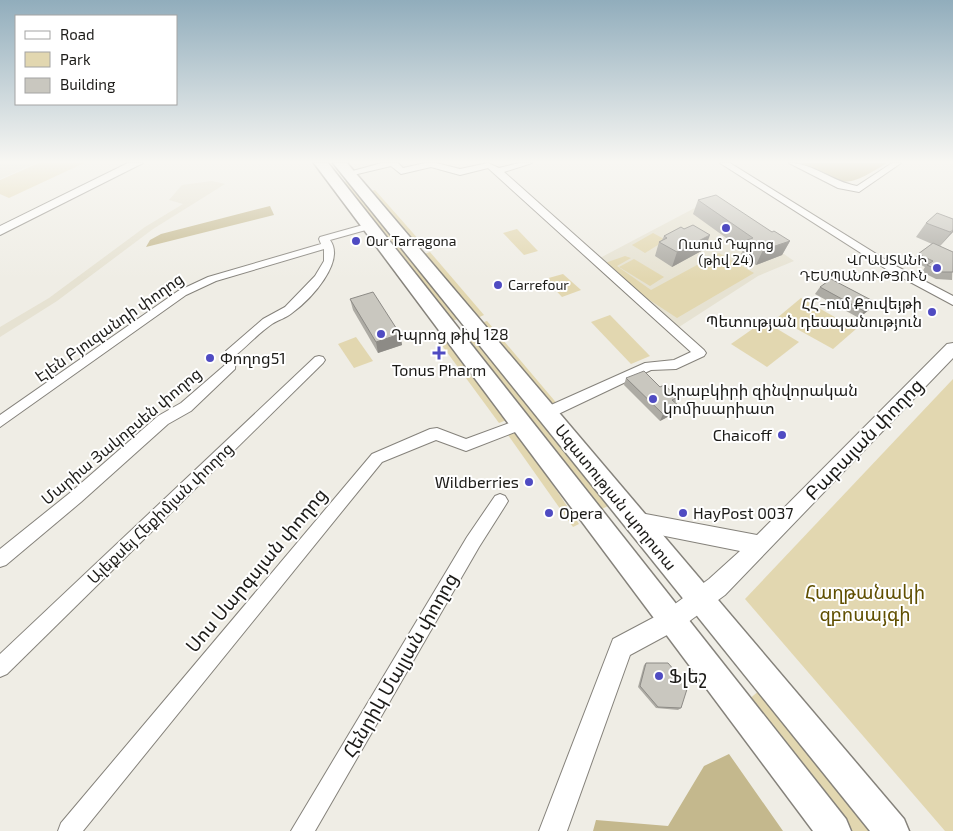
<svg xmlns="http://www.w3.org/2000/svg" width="953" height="831" viewBox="0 0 953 831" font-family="'Exo 2','Noto Sans Armenian',sans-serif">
<rect width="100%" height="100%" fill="#efede5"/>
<g fill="#e6e2d2">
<polygon points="0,163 36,163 0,179"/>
<polygon points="212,181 225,184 153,229 57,301 0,337 0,327 49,298 145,227 183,204 169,200 182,185"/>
<polygon points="708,201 794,261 758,276 679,327 598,259"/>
</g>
<g fill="#e2d7b0">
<polygon points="39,163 84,163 9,198 0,194 0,180"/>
<polygon points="347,181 352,185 459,319 451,321 346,187 344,182"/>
<polygon points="375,190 420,241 411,244 366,192"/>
<polygon points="517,229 538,251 524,255 503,233"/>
<polygon points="653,233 666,240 645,253 632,245"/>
<polygon points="430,252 484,315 475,319 421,255"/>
<polygon points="719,253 754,273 677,318 642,295 605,263 625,256 631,258 617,266 651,290"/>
<polygon points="634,259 664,277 650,286 619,267"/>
<polygon points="563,274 581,290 562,297 545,279"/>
<polygon points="801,298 856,329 833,349 777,318"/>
<polygon points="610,315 650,356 631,364 591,322"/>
<polygon points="487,321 559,406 549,410 478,324"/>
<polygon points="764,321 799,342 767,367 731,344"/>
<polygon points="468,330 608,506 600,510 462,332"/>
<polygon points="356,337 373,361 354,368 338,344"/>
<polygon points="446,337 509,419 499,423 438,340"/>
<polygon points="953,379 953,831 945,831 745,599"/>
<polygon points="517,431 579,524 573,527 508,435"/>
<polygon points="761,689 876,831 848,831 747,701"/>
</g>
<g fill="#c4b88d">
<path d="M800 163H887C842 191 846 184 800 163Z"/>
<polygon points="270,206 274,215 146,247 150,240 161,234"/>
<polygon points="729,754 783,831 593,831 596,820 668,826 704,766"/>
</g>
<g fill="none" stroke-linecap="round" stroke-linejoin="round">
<g stroke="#85827b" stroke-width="2">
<g id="minor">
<polygon points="382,163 398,163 403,168 425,163 436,163 460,169 488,163 499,168 519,163 532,163 504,172 704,350 706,353 704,356 676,369 651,370 552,417 542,417 540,413 542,409 645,363 674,360 691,352 488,168 460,175 431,167 401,174 391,166 349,176 345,173"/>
<polygon points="720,163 730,163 894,265 953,296 953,305 886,269"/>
<path d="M789 163C813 163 833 182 857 186L892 163H901L859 192 838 188Z"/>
<path d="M370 223 375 226 373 228 330 240C346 262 310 300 292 313 286 318 278 320 272 324 259 333 248 345 236 355L235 369 191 411 168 424 81 502 6 565 0 567V549L71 492 158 416 181 403 225 365 226 351 263 319 285 307 315 276 324 261V249L216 281 186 295 0 427V415L178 291 208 277 321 244 319 239 320 237Z"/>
<polygon points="319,356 323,357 325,360 323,363 7,674 0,677 0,654 315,357"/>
<polygon points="523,418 528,419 530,423 528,427 466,451 436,440 382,462 83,831 58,831 61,823 372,454 430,429 437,428 466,439"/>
<polygon points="500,494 505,496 508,501 505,506 479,547 315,831 291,831 467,537 495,496"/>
</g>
</g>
<g stroke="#85827b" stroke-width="2">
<polygon id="tertiary" points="953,343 953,358 725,595 680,628 630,655 567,831 539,831 613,639 664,612 709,579 740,551 635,530 628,527 625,521 628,515 635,512 757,535 947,344"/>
</g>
<g stroke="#85827b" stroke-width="2">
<polygon id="secondary" points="128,163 143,163 0,235 0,226"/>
</g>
<g stroke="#85827b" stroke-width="3">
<g id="primary">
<polygon points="314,163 328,163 846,819 851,831 813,831"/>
<polygon points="333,163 347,163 904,819 909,831 870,831"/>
</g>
</g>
<use href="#minor" fill="#fff" fill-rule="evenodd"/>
<use href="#tertiary" fill="#fff" fill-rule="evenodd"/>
<use href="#secondary" fill="#fff" fill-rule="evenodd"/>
<use href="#primary" fill="#fff" fill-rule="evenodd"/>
</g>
<g fill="#adaba4">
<polygon points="698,200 772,232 790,241 782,255 756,265 741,254 743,250 693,214"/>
<polygon points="926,223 953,232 940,246 953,252 952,280 936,279 922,272 925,267 913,261 918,254 932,244 916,237"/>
<polygon points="664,236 705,249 672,267 655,256 659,242 662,240"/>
<polygon points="820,287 870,309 859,318 815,294"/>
<polygon points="350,299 400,334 402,345 378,353 353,310"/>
<polygon points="626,378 660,387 678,397 675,403 675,413 660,421 624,385"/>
<polygon points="646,663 681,708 678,710 656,708 638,687 644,665"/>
</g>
<g fill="#8d8b86">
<polygon points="953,230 953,232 949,236 939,247"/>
<polygon points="710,235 705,249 672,267 677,252"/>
<polygon points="790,241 782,255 756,265 763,250"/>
<polygon points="875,302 870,309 859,318 864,311"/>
<polygon points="400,334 402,345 378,353 376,342"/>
<polygon points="679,406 675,413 660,421 663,414"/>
</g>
<g fill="#c9c7bf" stroke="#8d8b86">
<polygon points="716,195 772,232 774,231 790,241 763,250 747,240 753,238 698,200"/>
<polygon points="937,213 953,219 953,230 950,232 926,223"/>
<polygon points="693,225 710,235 677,252 659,242 667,238 664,236 681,227 684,229"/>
<polygon points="933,243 953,252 953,272 942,272 927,265 933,261 918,254"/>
<polygon points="831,279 875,302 864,311 820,287"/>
<polygon points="373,292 400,334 376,342 350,299"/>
<polygon points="644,371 660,387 664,385 678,397 672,400 679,406 663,414 626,378"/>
<polygon points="646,663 668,663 688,686 681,708 658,707 640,686"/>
</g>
<linearGradient id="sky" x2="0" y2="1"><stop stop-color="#91adbc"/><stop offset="0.58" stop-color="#f8f7f3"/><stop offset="1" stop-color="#f8f7f3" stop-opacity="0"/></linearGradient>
<rect width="953" height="279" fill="url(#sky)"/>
<g fill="#4f4bc2" stroke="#fff" stroke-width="2">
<circle cx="726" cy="228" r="5"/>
<circle cx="356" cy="241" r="5"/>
<circle cx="937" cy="268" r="5"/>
<circle cx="498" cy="285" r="5"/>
<circle cx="932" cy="312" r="5"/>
<circle cx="381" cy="334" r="5"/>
<path d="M436.5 345.5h5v5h5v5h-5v5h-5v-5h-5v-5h5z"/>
<circle cx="210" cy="358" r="5"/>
<circle cx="653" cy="399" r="5"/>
<circle cx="782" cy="435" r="5"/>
<circle cx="529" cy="482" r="5"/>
<circle cx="549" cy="513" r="5"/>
<circle cx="683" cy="513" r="5"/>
<circle cx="659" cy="676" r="5"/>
</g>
<g text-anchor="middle" stroke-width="4" stroke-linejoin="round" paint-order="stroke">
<g font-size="14" fill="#1c1b18" stroke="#fff" text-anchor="start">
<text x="366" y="246">Our Tarragona</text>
<text x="726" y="249" text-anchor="middle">Ուսում Դպրոց<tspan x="726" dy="16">(թիվ 24)</tspan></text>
<text x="927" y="265" text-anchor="end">ՎՐԱՍՏԱՆԻ<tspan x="927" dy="16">ԴԵՍՊԱՆՈՒԹՅՈՒՆ</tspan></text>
<text x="508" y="290">Carrefour</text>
</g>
<g font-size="16" fill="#1c1b18" stroke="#fff" text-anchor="start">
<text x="922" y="309" text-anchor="end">ՀՀ-ում Քուվեյթի<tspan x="922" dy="18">Պետության դեսպանություն</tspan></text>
<text x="391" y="340">Դպրոց թիվ 128</text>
<text x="220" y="364">Փողոց51</text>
<text x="439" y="376" text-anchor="middle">Tonus Pharm</text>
<text x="663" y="396">Արաբկիրի զինվորական<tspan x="663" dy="18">կոմիսարիատ</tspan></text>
<text x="772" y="441" text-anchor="end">Chaicoff</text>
<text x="519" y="488" text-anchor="end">Wildberries</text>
<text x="559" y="519">Opera</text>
<text x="693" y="519">HayPost 0037</text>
</g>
<g font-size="16" fill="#1c1b18" stroke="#fff">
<text transform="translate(109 327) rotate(-35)" y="6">Էլեն Բյուզանդի փողոց</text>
<text transform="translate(121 436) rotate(-40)" y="6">Մարիա Յակոբսեն փողոց</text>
<text transform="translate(616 497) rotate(51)" y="6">Ազատության պողոտա</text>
<text transform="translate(160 513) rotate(-44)" y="6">Ալեքսեյ Հեքիմյան փողոց</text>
</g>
<g font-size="19" fill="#1c1b18" stroke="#fff">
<text transform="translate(864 439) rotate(-46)" y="7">Բաբայան փողոց</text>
<text transform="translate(256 570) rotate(-50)" y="7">Սոս Սարգսյան փողոց</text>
<text transform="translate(400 665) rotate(-60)" y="7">Հենրիկ Մալյան փողոց</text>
</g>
<g font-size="19" fill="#604f00" stroke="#fff">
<text x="865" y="599">Հաղթանակի<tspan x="865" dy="22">զբոսայգի</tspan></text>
</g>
<g font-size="19" fill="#1c1b18" stroke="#fff" text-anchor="start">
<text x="669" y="683">Ֆլեշ</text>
</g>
</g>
<rect x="15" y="15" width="162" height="90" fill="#ffffff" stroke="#a4a4a3"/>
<rect x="25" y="31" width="25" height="8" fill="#ffffff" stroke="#a4a4a3"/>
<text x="60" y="40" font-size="15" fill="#1c1b18">Road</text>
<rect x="25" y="52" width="25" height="15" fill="#e2d7b0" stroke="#a4a4a3"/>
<text x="60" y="65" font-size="15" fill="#1c1b18">Park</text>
<rect x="25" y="78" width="25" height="15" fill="#c9c7bf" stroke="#a4a4a3"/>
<text x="60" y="90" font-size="15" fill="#1c1b18">Building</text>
</svg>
